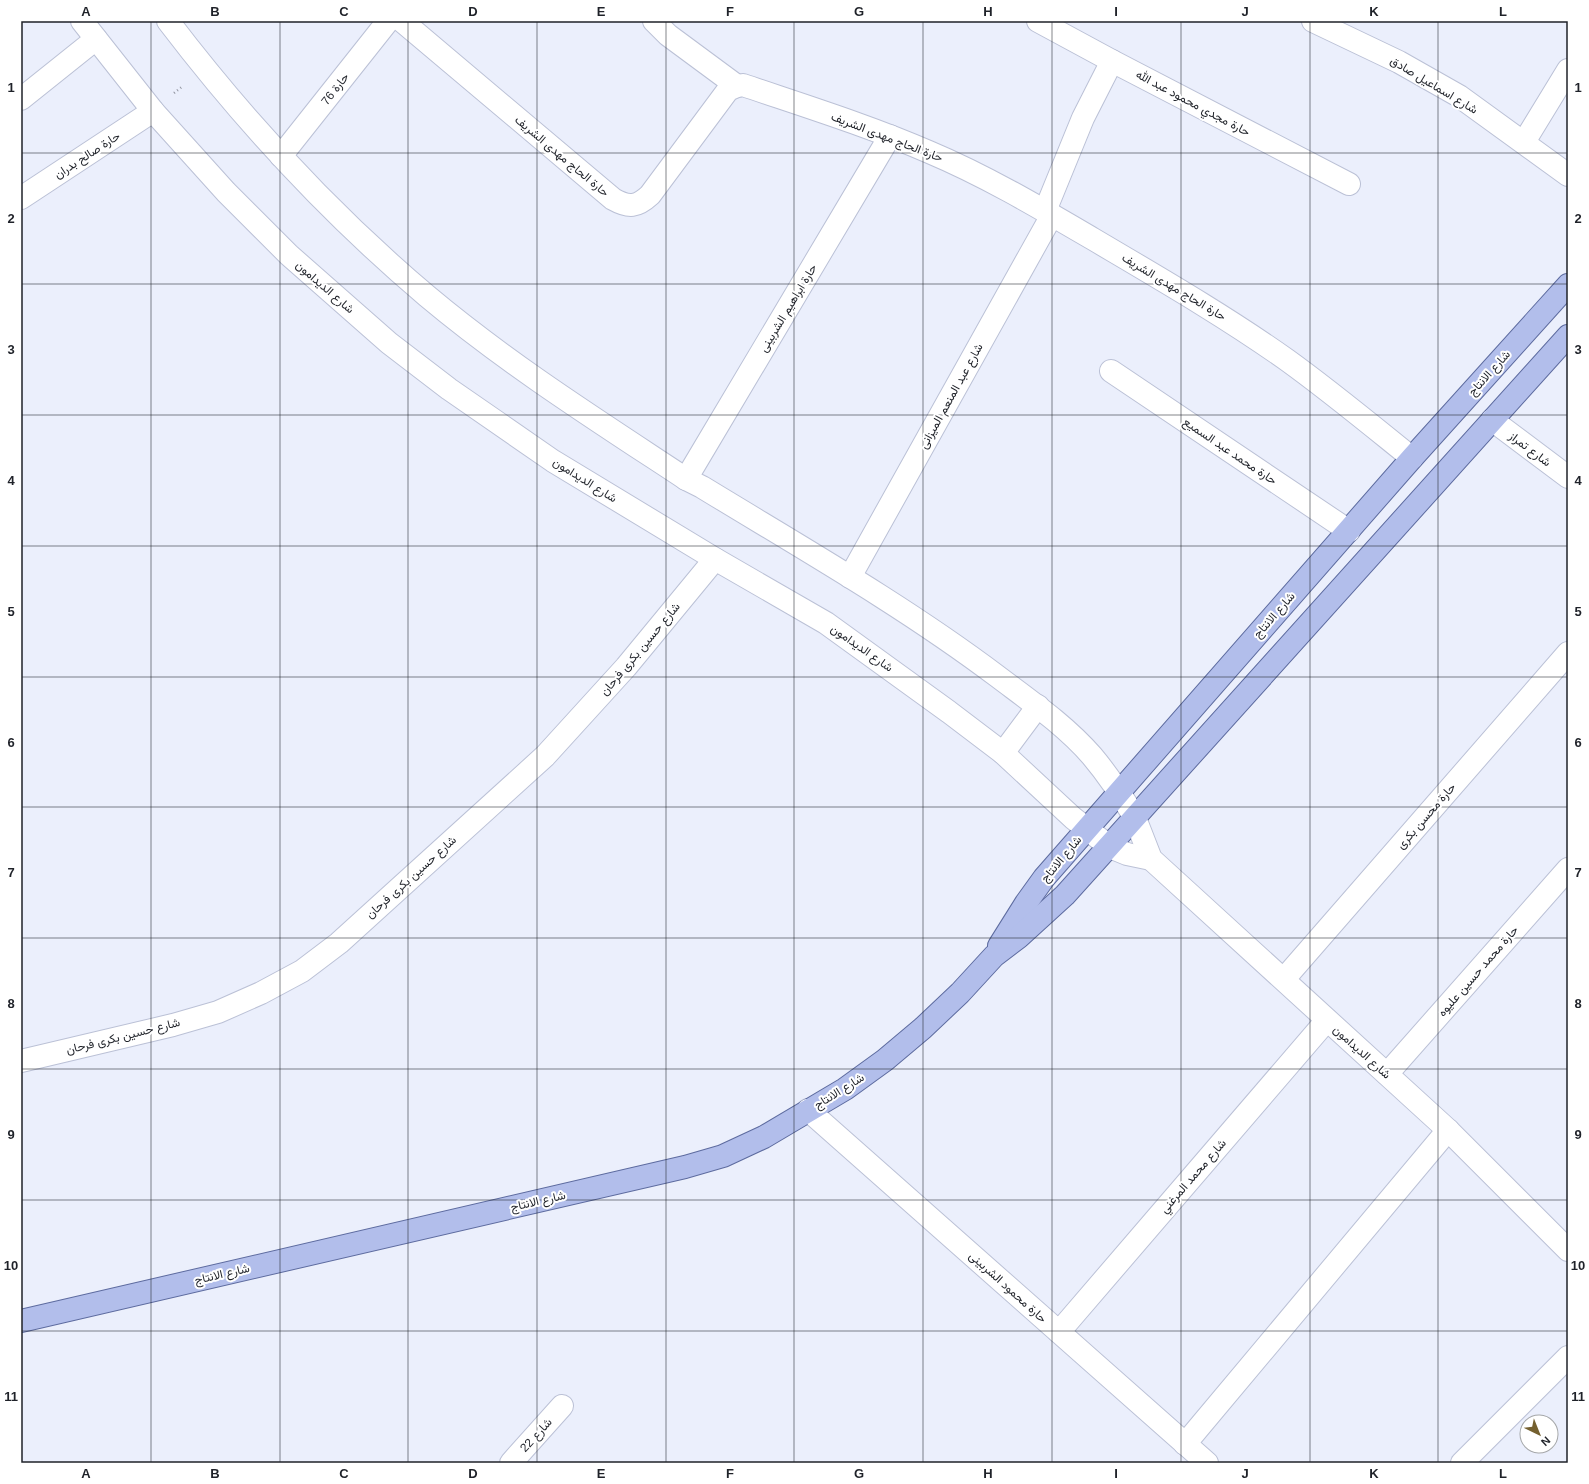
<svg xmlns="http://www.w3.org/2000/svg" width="1589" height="1484" viewBox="0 0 1589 1484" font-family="Arial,Vazirmatn,sans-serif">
<rect width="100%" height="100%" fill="#ebeffc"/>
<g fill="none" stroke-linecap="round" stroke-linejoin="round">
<g stroke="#bbc1d6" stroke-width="24">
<g id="minor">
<path d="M402 21 613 199C629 208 637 207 650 195L728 90 737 86 743 85C805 106 869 126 929 152 986 176 1040 208 1093 239 1159 278 1225 316 1287 360 1330 391 1371 425 1412 458"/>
<polyline points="654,21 668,35 737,86"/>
<polyline points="1038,21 1112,61 1349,184"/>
<polyline points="1313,21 1399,62 1459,96 1568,175"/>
<polyline points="21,99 96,39"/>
<polyline points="1524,142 1568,70"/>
<polyline points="281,156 388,21"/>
<polyline points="21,198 153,111"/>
<polyline points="1045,211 1083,118 1112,61"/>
<polyline points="1111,371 1349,531"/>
<polyline points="1492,420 1568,477"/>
<polyline points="686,479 890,136"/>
<polyline points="850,577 1052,215"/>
<polyline points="1135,818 1151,859 1448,1130 1568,1250"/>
<polyline points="1110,847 1127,854 1151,859"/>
<polyline points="1284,979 1568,653"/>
<polyline points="21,1061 173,1025 218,1012 261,993 302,971 339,943 545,756 626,667 715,559"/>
<polyline points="1387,1074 1568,869"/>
<polyline points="808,1110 1207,1463"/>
<polyline points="1059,1332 1327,1020"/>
<polyline points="1185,1444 1448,1130"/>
<polyline points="511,1463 562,1406"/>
<polyline points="1462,1463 1568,1357"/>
</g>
</g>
<g stroke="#bbc1d6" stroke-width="24">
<g id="tertiary">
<polyline points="82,21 153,111 226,192 289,255 389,343 449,389 553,461 715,559 826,623 949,712 1003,753 1073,818 1110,847"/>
<path d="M168 21C245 122 330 214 427 296 508 364 598 421 686 479L702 487C802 548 904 606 997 676 1030 701 1065 725 1092 756 1108 775 1122 796 1135 818"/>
<polyline points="1003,753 1038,706"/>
</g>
</g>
<g stroke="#5d6b9f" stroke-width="24">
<g id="primary">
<polyline points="999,946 1026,903 1044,878 1412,458 1568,285"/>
<polyline points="21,1321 685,1167 723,1156 764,1137 845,1089 885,1060 923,1028 960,993 994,956 1019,937 1065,895 1568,336"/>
</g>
</g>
<polyline stroke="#91949f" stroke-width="2.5" stroke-dasharray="1 3" stroke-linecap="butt" points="174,93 183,86"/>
<use href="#minor" stroke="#fff" stroke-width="22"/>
<use href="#tertiary" stroke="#fff" stroke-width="22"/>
<use href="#primary" stroke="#b2beeb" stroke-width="22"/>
</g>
<path fill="none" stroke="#1f2229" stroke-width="1" stroke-opacity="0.55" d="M151 21V1463M280 21V1463M408 21V1463M537 21V1463M666 21V1463M794 21V1463M923 21V1463M1052 21V1463M1181 21V1463M1310 21V1463M1438 21V1463M21 153H1568M21 284H1568M21 415H1568M21 546H1568M21 677H1568M21 807H1568M21 938H1568M21 1069H1568M21 1200H1568M21 1331H1568"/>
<g text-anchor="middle" stroke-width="4" stroke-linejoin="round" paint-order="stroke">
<g font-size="12" fill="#1f2229" stroke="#fff">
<text transform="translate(1434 85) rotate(31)" y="4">شارع اسماعيل صادق</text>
<text transform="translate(335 89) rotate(-52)" y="4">حارة 76</text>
<text transform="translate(1193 103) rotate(28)" y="4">حارة مجدي محمود عبد الله</text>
<text transform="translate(887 137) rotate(21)" y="4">حارة الحاج مهدى الشريف</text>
<text transform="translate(87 155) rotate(-33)" y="4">حارة صالح بدران</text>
<text transform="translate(562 156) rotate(40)" y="4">حارة الحاج مهدى الشريف</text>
<text transform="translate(325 287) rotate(41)" y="4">شارع الديدامون</text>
<text transform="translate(1174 287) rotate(31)" y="4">حارة الحاج مهدى الشريف</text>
<text transform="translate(788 308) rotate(-59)" y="4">حارة ابراهيم الشربينى</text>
<text transform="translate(1489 373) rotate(-48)" y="4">شارع الانتاج</text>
<text transform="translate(951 396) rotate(-61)" y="4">شارع عبد المنعم الميزانى</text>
<text transform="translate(1530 449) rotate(37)" y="4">شارع تمراز</text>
<text transform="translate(1230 451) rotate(34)" y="4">حارة محمد عبد السميع</text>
<text transform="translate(585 480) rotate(32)" y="4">شارع الديدامون</text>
<text transform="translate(1274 615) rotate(-49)" y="4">شارع الانتاج</text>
<text transform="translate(862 648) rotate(35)" y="4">شارع الديدامون</text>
<text transform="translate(640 649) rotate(-50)" y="4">شارع حسين بكرى فرحان</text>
<text transform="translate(1426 816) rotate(-49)" y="4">حارة محسن بكرى</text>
<text transform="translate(1061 859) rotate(-50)" y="4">شارع الانتاج</text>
<text transform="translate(411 877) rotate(-42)" y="4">شارع حسين بكرى فرحان</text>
<text transform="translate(1478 971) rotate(-49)" y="4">حارة محمد حسين عليوه</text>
<text transform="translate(123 1036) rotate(-14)" y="4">شارع حسين بكرى فرحان</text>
<text transform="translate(1362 1052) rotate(42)" y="4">شارع الديدامون</text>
<text transform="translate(839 1091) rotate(-32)" y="4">شارع الانتاج</text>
<text transform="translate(1193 1176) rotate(-49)" y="4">شارع محمد المرغني</text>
<text transform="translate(538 1201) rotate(-13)" y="4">شارع الانتاج</text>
<text transform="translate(222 1274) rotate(-13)" y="4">شارع الانتاج</text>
<text transform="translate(1008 1287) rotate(42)" y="4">حارة محمود الشربينى</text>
<text transform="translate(536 1435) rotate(-48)" y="4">شارع 22</text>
</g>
</g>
<rect width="1589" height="1484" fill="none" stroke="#ffffff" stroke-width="44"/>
<g transform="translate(1539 1434) rotate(137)"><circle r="19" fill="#ffffff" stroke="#a5a7a9"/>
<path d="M0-3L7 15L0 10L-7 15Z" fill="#74602f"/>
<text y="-6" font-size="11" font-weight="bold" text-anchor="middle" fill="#1f2229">N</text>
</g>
<rect x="22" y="22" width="1545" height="1440" fill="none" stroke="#1f2229" stroke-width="1.5"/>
<g font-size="13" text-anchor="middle" font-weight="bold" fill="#1f2229">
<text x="86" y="16">A</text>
<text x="215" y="16">B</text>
<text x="344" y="16">C</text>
<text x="473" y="16">D</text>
<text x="601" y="16">E</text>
<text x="730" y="16">F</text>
<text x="859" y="16">G</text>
<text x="988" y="16">H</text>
<text x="1116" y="16">I</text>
<text x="1245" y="16">J</text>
<text x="1374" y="16">K</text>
<text x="1503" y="16">L</text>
<text x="11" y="92">1</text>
<text x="1578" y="92">1</text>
<text x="11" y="223">2</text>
<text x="1578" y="223">2</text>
<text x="11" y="354">3</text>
<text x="1578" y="354">3</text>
<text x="11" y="485">4</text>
<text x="1578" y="485">4</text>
<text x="11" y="616">5</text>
<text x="1578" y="616">5</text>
<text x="11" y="747">6</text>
<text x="1578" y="747">6</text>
<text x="11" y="877">7</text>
<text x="1578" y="877">7</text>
<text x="11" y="1008">8</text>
<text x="1578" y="1008">8</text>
<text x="11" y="1139">9</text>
<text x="1578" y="1139">9</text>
<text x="11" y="1270">10</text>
<text x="1578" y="1270">10</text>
<text x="11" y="1401">11</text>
<text x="1578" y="1401">11</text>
<text x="86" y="1478">A</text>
<text x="215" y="1478">B</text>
<text x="344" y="1478">C</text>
<text x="473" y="1478">D</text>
<text x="601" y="1478">E</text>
<text x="730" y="1478">F</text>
<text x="859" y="1478">G</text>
<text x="988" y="1478">H</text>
<text x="1116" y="1478">I</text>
<text x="1245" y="1478">J</text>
<text x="1374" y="1478">K</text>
<text x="1503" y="1478">L</text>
</g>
</svg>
